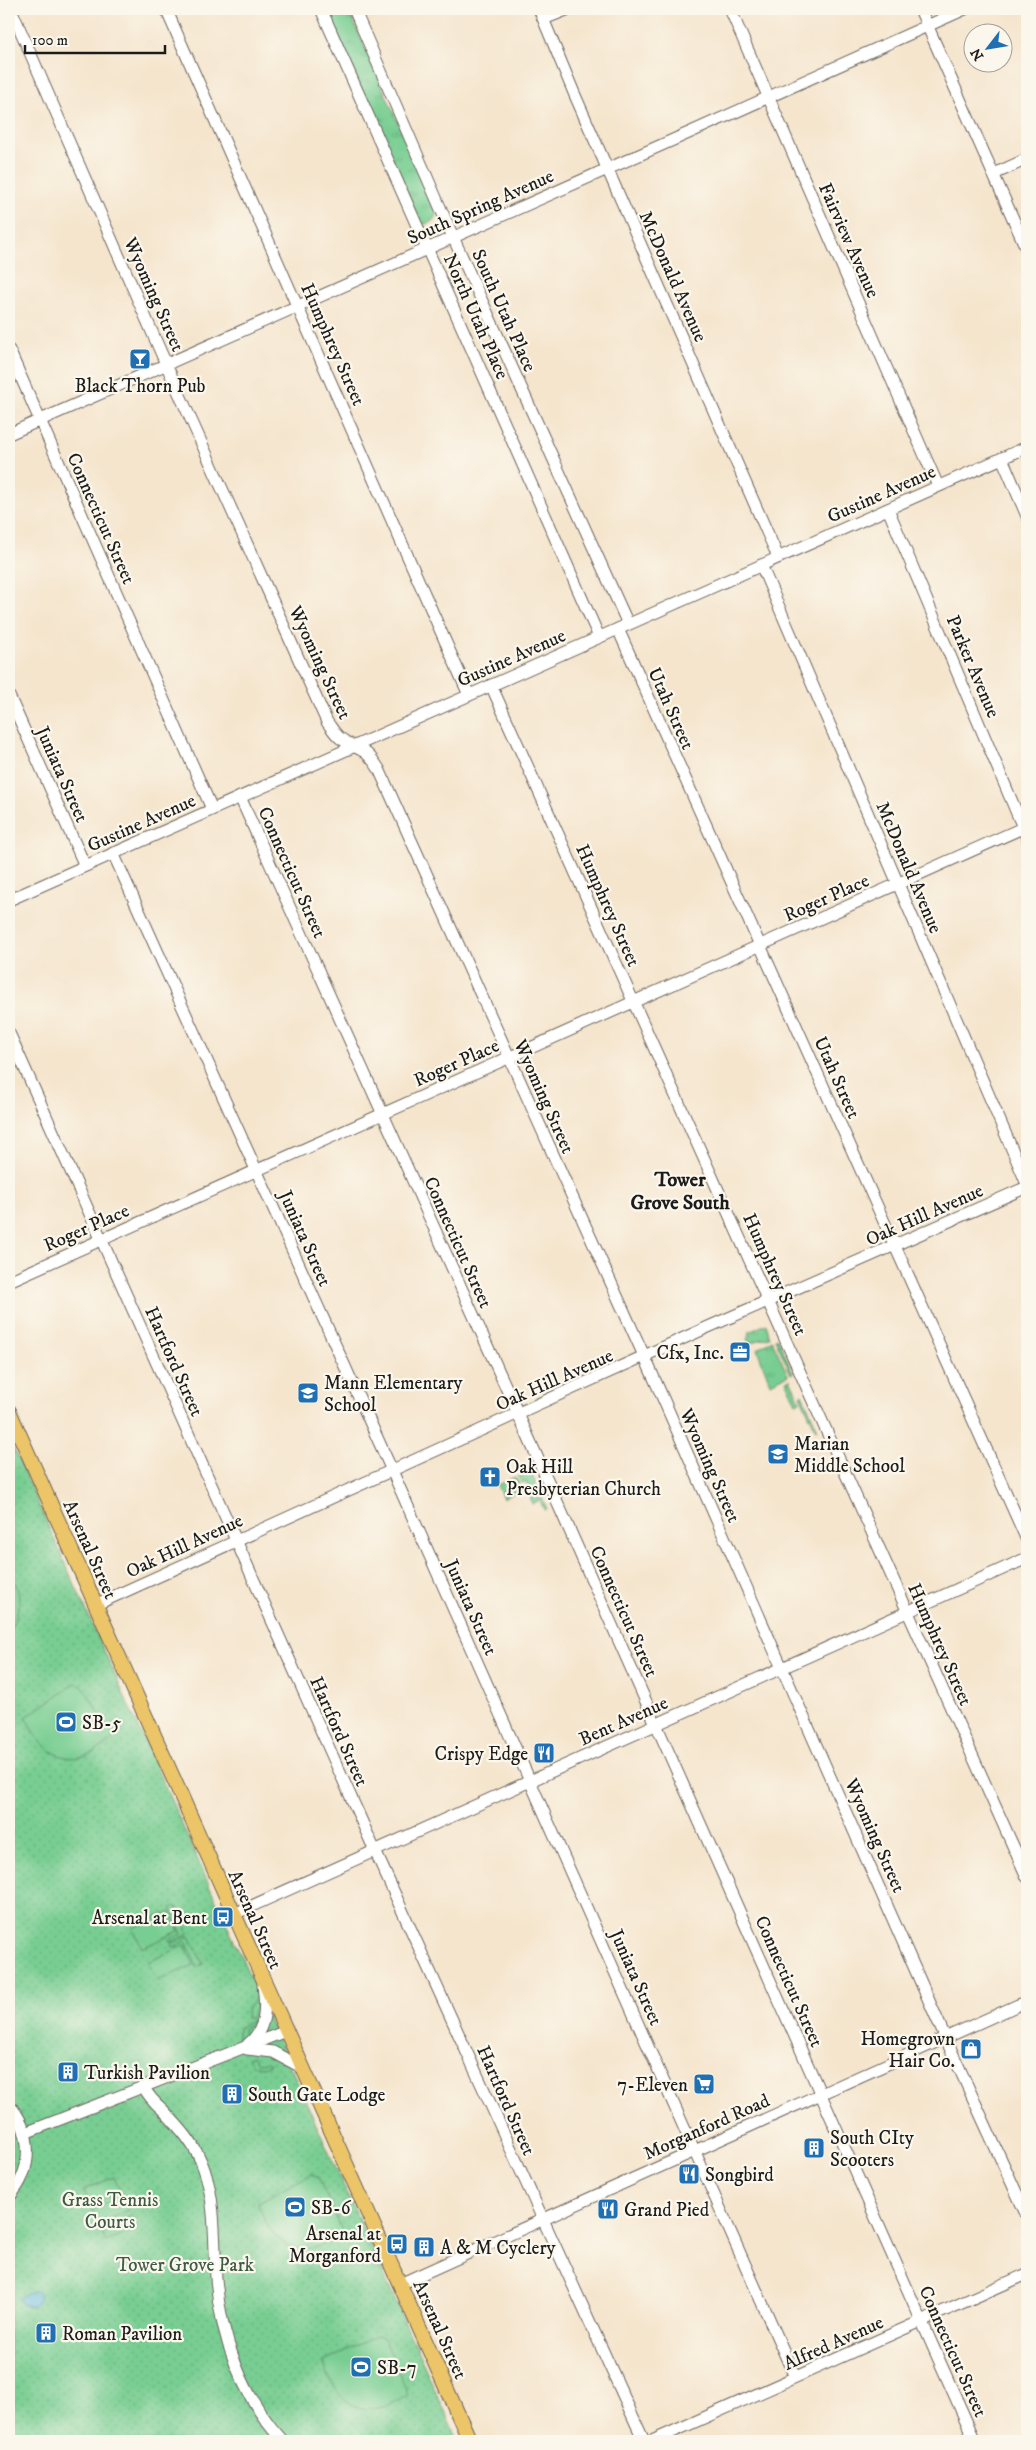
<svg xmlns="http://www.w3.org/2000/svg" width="1036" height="2450" viewBox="0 0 1036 2450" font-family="'IM FELL DW Pica',serif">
<defs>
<pattern id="grass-tufts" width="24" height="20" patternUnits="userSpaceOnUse" patternTransform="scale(1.25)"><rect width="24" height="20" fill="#78ce92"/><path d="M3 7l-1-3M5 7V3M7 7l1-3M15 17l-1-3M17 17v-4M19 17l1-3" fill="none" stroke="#67b07d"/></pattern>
<pattern id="park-dots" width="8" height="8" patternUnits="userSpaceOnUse" patternTransform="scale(1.25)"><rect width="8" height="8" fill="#78ce92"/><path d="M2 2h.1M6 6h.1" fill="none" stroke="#67b07d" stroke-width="1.8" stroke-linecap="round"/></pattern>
<pattern id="water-waves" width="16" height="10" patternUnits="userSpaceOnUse" patternTransform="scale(1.25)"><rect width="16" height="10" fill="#61bade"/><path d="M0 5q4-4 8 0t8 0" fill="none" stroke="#549fbe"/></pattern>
</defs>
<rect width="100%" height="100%" fill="#fbf7ec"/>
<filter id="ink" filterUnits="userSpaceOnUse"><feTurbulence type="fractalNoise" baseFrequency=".02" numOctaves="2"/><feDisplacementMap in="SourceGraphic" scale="10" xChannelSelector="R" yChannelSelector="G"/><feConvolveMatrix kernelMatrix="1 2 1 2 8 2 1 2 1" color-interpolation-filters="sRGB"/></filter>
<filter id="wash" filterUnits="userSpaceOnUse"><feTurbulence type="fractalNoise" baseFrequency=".0096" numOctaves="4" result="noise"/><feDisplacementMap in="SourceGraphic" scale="20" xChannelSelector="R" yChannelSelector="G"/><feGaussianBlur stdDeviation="1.12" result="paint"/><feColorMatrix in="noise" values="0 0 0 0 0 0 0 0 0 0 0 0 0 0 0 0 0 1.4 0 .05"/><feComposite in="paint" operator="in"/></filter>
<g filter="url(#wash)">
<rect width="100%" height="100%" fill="#f5e5cd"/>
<g fill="url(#grass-tufts)" stroke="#4a7557">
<path d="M326 9H348L436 208C437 217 433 224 423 224L419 221Z"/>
<polygon points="766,1324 770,1337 749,1343 747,1338 750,1336 749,1332"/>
<polygon points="778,1338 793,1373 791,1374 775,1339"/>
<polygon points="772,1340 788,1375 770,1383 757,1349"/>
<polygon points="790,1379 800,1401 796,1403 786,1381"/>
<polygon points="802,1394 818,1429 816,1430 800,1395"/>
<polygon points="528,1470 530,1471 547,1509 544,1510 540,1500 532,1504 527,1482 521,1483 518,1477"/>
<polygon points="515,1477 519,1484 515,1487 517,1491 503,1499 497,1485"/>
</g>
<polygon fill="url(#park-dots)" stroke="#4a7557" points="9,1438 458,2441 9,2441"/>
<g fill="#78ce92" stroke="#4a7557">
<path d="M9 1573C24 1590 20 1613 9 1631Z"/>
<path d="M76 1683 82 1685 114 1737C78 1772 45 1761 26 1717Z"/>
<polygon points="176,1906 189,1934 171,1942 170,1939 182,1934 171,1908"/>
<polygon points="170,1912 179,1931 142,1948 133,1928"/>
<polygon points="190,1936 203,1964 197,1967 186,1941 173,1947 171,1944"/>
<polygon points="185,1945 194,1965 157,1981 148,1962"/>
<polygon points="255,1997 257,2005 251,2018 246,2018 247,2010"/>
<polygon points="252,2020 251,2023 243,2029 244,2038 239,2040 238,2033 240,2027"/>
<polygon points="253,2056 258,2063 268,2062 270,2064 262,2067 253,2065 248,2058"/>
<path d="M312 2174 318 2177 343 2233C302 2263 271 2248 258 2202Z"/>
<polygon points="114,2177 120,2191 90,2204 84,2190"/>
<polygon points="123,2196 129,2210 98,2224 92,2210"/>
<polygon points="131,2215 137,2229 106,2242 100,2229"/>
<path d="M378 2335 384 2338 408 2394C369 2423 336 2408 324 2362Z"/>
</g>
<path fill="url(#water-waves)" stroke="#3e6b7d" d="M34 2291 39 2292C41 2298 38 2304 32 2307L23 2305 19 2300 22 2296Z"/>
</g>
<g filter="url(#ink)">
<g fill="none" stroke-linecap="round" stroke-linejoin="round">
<g stroke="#68625a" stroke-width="13">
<g id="minor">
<path d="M11 9 166 364 327 722C331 727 335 734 340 738 359 752 364 745 379 769L650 1369 945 2037 1027 2216"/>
<polyline points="166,9 469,695"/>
<polyline points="321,9 599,637"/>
<polyline points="354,9 453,237 628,624"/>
<polyline points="539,9 574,93 778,557"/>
<polyline points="730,9 938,486"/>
<polyline points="920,9 1027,250"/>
<polyline points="544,19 569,9"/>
<polyline points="994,174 1027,159"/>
<polyline points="9,350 212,809"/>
<polyline points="9,434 691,132 965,9"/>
<polyline points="1002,458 1027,516"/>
<polyline points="888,509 1027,837"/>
<polyline points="761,565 1027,1184"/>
<polyline points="618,629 1027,1540"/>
<polyline points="491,685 1027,1877"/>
<polyline points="9,696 85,866"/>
<polyline points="240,797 518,1414 975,2441"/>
<polyline points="113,853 389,1464 795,2377"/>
<polyline points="9,900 1027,447"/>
<polyline points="9,1033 371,1842 644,2441"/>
<polyline points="9,1281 1027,826"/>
<polyline points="95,1605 706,1328 1027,1187"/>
<polyline points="234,1914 1027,1558"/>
<path d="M248 2044C267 2029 266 2007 263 1985"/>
<polyline points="247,2049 273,2052 301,2067"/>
<path d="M144 2087C148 2096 155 2103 163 2110 180 2128 196 2145 204 2169 216 2203 214 2242 216 2278 220 2336 243 2399 283 2441"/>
<path d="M9 2105C33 2131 34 2170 9 2197"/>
<polyline points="25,2133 286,2031"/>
<polyline points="400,2284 1027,2001"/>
<polyline points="652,2441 1027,2274"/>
</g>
</g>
<g stroke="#68625a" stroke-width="16">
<polyline id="major" points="9,1411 470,2441"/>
</g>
<use href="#minor" stroke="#fff" stroke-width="11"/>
<use href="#major" stroke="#ecc569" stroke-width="14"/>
</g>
</g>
<defs>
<g id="bar-square" transform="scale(1.125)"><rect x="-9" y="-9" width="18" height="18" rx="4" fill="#1f6fb2" stroke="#fbf7ec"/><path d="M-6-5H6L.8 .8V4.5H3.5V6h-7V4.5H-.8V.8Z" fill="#fff"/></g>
<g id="office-square" transform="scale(1.125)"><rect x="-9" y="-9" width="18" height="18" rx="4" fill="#1f6fb2" stroke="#fbf7ec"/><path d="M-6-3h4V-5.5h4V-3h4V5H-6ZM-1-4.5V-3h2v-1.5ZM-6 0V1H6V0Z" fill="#fff"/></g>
<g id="school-square" transform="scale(1.125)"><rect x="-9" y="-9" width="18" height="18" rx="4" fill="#1f6fb2" stroke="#fbf7ec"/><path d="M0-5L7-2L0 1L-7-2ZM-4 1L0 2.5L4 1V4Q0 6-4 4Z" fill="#fff"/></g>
<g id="church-square" transform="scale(1.125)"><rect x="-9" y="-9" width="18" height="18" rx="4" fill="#1f6fb2" stroke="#fbf7ec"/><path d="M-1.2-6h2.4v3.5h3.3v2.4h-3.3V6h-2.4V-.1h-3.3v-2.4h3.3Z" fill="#fff"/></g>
<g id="stadium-square" transform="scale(1.125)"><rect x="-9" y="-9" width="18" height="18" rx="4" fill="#1f6fb2" stroke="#fbf7ec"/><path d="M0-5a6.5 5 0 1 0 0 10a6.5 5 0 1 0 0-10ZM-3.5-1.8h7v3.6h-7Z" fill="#fff"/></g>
<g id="restaurant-square" transform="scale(1.125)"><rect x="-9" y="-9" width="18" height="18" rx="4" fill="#1f6fb2" stroke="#fbf7ec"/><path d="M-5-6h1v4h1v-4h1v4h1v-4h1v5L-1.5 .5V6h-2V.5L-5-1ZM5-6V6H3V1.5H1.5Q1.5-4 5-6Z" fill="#fff"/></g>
<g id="bus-square" transform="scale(1.125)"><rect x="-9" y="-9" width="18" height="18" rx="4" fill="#1f6fb2" stroke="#fbf7ec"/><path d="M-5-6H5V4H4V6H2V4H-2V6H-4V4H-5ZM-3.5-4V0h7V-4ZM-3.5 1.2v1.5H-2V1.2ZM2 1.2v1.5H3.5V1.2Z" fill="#fff"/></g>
<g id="shop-square" transform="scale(1.125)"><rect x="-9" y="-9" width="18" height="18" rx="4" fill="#1f6fb2" stroke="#fbf7ec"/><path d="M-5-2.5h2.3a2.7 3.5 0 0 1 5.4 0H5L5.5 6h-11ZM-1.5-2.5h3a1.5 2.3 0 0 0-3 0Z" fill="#fff"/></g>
<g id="building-square" transform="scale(1.125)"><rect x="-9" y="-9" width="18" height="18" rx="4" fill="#1f6fb2" stroke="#fbf7ec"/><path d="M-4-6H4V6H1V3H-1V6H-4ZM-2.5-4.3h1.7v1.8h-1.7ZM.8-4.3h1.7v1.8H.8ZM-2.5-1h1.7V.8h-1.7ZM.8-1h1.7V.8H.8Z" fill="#fff"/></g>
<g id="supermarket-square" transform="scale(1.125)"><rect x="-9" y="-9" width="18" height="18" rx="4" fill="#1f6fb2" stroke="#fbf7ec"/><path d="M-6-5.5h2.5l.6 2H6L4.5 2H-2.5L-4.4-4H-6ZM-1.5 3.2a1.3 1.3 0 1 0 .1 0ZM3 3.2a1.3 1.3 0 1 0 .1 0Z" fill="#fff"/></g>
</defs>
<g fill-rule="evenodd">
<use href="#bar-square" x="140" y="359"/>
<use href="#office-square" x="740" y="1352"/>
<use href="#school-square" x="308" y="1393"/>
<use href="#school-square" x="778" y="1454"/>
<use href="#church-square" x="490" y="1477"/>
<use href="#stadium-square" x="66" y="1722"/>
<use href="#restaurant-square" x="544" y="1753"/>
<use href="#bus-square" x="223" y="1917"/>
<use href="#shop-square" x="971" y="2049"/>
<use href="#building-square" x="68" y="2072"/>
<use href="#supermarket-square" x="704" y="2084"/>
<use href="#building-square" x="232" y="2094"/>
<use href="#building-square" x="814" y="2148"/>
<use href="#restaurant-square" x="689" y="2174"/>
<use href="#stadium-square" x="295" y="2207"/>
<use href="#restaurant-square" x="608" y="2209"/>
<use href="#bus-square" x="397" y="2244"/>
<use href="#building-square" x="424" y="2247"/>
<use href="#building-square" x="46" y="2333"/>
<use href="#stadium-square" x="361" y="2367"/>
</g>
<g text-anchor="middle" stroke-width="4.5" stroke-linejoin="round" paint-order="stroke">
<g font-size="19" fill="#1c1c1c" stroke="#fbf7ec">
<text transform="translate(480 206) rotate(-24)" y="7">South Spring Avenue</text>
<text transform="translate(850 240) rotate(66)" y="7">Fairview Avenue</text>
<text transform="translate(674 276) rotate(66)" y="7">McDonald Avenue</text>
<text transform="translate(155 294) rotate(66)" y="7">Wyoming Street</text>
<text transform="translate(505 310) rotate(66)" y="7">South Utah Place</text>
<text transform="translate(477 316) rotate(66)" y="7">North Utah Place</text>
<text transform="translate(334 344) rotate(66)" y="7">Humphrey Street</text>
<text transform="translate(881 493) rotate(-24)" y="7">Gustine Avenue</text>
<text transform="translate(102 518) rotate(66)" y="7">Connecticut Street</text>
<text transform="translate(511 657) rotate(-24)" y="7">Gustine Avenue</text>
<text transform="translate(321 662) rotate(65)" y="7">Wyoming Street</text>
<text transform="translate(974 666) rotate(67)" y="7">Parker Avenue</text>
<text transform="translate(672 708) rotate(66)" y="7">Utah Street</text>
<text transform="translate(63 774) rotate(66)" y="7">Juniata Street</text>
<text transform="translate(141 822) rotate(-24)" y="7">Gustine Avenue</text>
<text transform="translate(910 867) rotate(67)" y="7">McDonald Avenue</text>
<text transform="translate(293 872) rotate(66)" y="7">Connecticut Street</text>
<text transform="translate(826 897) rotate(-24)" y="7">Roger Place</text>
<text transform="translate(609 905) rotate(66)" y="7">Humphrey Street</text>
<text transform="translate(456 1062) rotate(-24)" y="7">Roger Place</text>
<text transform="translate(838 1077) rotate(66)" y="7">Utah Street</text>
<text transform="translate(545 1096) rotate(66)" y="7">Wyoming Street</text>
<text transform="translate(924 1214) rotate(-24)" y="7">Oak Hill Avenue</text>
<text transform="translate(86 1227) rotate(-24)" y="7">Roger Place</text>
<text transform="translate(306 1238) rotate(66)" y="7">Juniata Street</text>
<text transform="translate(459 1242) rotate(66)" y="7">Connecticut Street</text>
<text transform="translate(776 1274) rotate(66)" y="7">Humphrey Street</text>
<text transform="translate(175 1361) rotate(66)" y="7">Hartford Street</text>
<text transform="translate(554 1379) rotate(-24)" y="7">Oak Hill Avenue</text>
<text transform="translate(711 1465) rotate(66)" y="7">Wyoming Street</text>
<text transform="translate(184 1545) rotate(-25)" y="7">Oak Hill Avenue</text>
<text transform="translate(91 1549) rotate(66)" y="7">Arsenal Street</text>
<text transform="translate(472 1607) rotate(66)" y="7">Juniata Street</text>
<text transform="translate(625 1611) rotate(66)" y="7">Connecticut Street</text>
<text transform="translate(941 1644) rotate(66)" y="7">Humphrey Street</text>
<text transform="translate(623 1720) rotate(-24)" y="7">Bent Avenue</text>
<text transform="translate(340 1731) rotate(66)" y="7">Hartford Street</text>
<text transform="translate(876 1835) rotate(66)" y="7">Wyoming Street</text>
<text transform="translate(256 1919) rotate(66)" y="7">Arsenal Street</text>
<text transform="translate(637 1977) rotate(66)" y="7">Juniata Street</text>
<text transform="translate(790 1981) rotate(66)" y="7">Connecticut Street</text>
<text transform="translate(507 2100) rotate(66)" y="7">Hartford Street</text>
<text transform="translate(706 2126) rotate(-24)" y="7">Morganford Road</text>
<text transform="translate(441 2329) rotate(66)" y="7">Arsenal Street</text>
<text transform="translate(833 2342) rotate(-24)" y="7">Alfred Avenue</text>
<text transform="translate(954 2351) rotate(66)" y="7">Connecticut Street</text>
</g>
<g font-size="19" fill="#1c1c1c" stroke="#fbf7ec" text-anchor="start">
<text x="140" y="392" text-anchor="middle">Black Thorn Pub</text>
<text x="724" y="1359" text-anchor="end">Cfx, Inc.</text>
<text x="324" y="1389">Mann Elementary<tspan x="324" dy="22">School</tspan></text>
<text x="794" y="1450">Marian<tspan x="794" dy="22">Middle School</tspan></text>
<text x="506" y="1473">Oak Hill<tspan x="506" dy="22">Presbyterian Church</tspan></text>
<text x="82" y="1729">SB-5</text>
<text x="528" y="1760" text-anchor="end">Crispy Edge</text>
<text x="207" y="1924" text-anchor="end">Arsenal at Bent</text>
<text x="955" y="2045" text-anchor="end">Homegrown<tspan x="955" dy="22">Hair Co.</tspan></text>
<text x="84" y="2079">Turkish Pavilion</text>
<text x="688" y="2091" text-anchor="end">7-Eleven</text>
<text x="248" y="2101">South Gate Lodge</text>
<text x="830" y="2144">South CIty<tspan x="830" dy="22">Scooters</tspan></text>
<text x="705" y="2181">Songbird</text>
<text x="311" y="2214">SB-6</text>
<text x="624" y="2216">Grand Pied</text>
<text x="381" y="2240" text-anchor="end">Arsenal at<tspan x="381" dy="22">Morganford</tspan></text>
<text x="440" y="2254">A &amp; M Cyclery</text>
<text x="62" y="2340">Roman Pavilion</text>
<text x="377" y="2374">SB-7</text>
</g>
<g font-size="19" fill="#3c5a45" stroke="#fbf7ec">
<text x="110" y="2206">Grass Tennis<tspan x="110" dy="22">Courts</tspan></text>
<text x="185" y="2271">Tower Grove Park</text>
</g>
<g font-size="20" font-weight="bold" fill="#1c1c1c" stroke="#fbf7ec">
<text x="680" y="1186">Tower<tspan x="680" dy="23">Grove South</tspan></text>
</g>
</g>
<rect width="1036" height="2450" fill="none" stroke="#fbf7ec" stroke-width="30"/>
<g transform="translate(988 48) rotate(239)"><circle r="24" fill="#fbf7ec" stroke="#a29f99"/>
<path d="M0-4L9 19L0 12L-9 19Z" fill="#1f6fb2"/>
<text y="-8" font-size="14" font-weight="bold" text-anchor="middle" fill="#1c1c1c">N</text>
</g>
<path d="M25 45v8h140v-8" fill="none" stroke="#1c1c1c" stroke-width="2.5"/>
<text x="32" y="45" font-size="15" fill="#1c1c1c" stroke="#fbf7ec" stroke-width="4" paint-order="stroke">100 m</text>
</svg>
